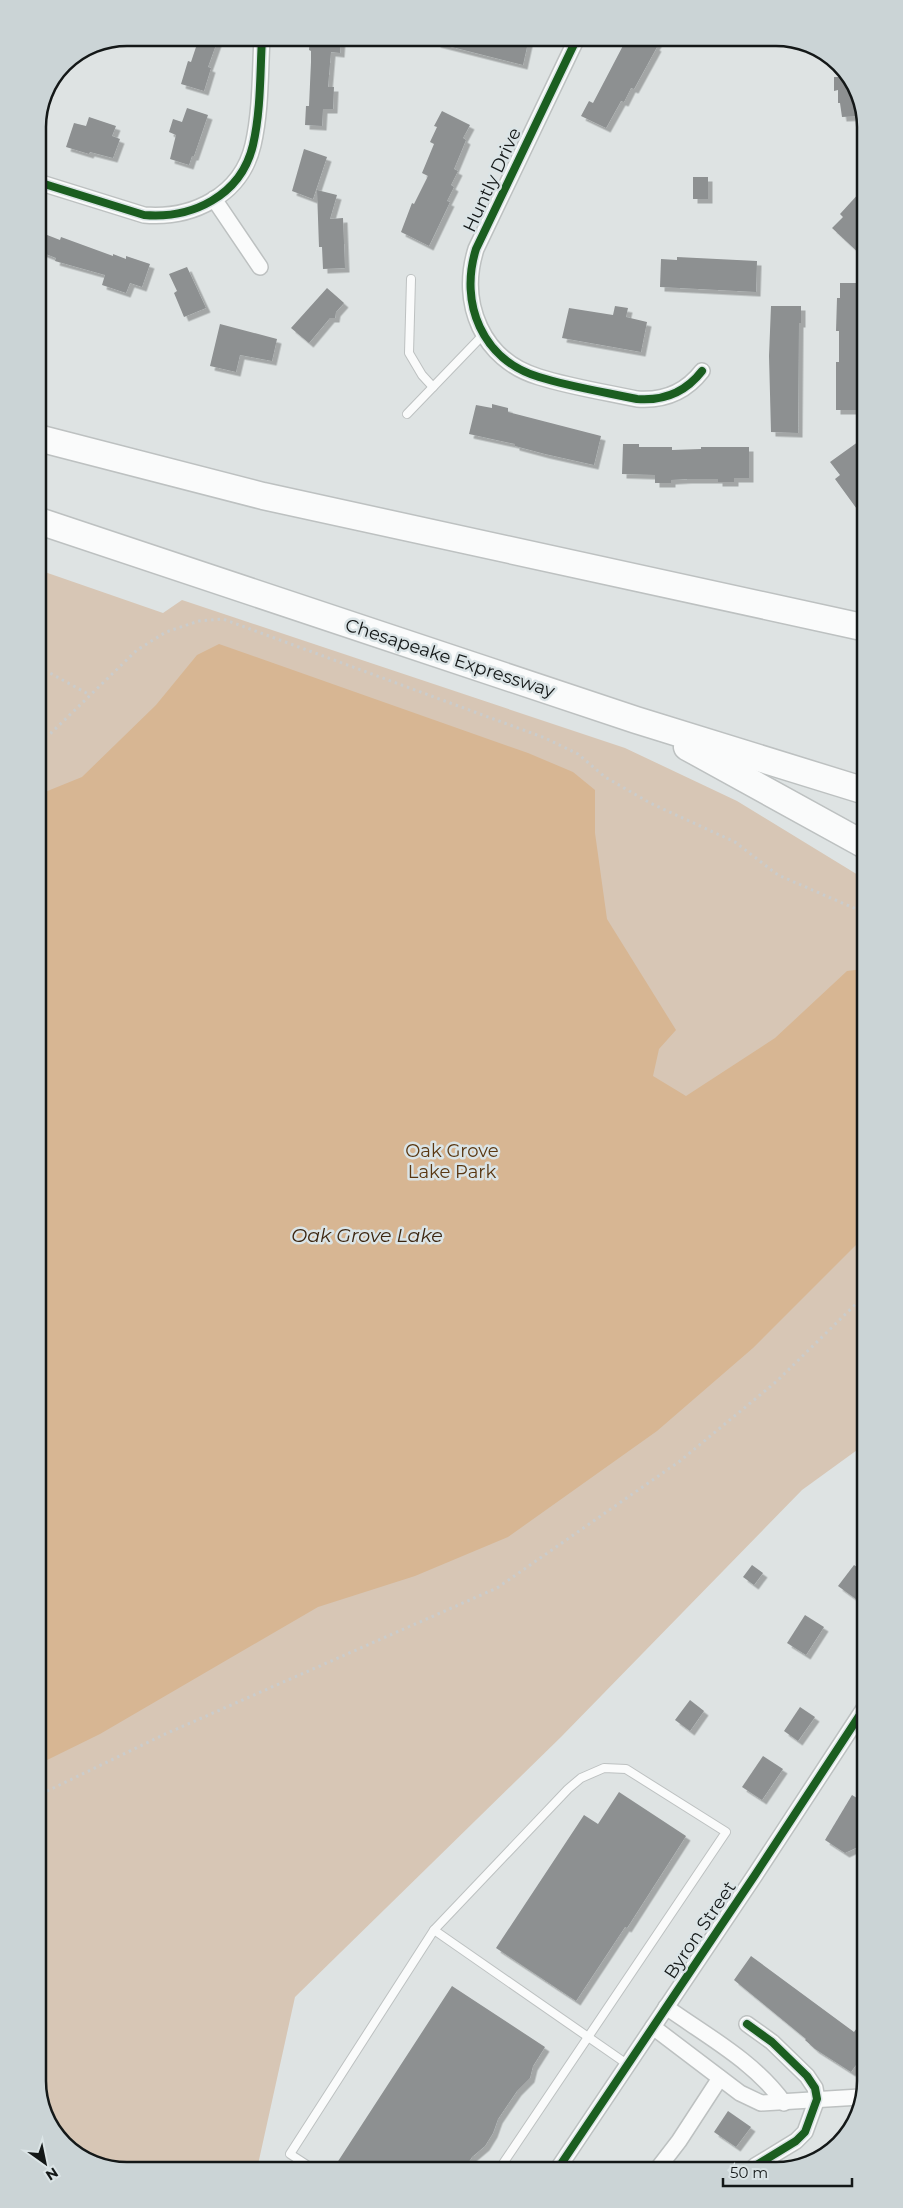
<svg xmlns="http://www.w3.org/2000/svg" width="903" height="2208" viewBox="0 0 903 2208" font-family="Montserrat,sans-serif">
<defs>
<filter id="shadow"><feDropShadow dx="4.5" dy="4.5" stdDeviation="0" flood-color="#0004"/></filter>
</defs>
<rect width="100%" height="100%" fill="#dee3e3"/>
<polygon fill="#d7c6b5" points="39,570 163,613 182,600 625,748 737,801 863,878 864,1445 802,1490 561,1737 295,1997 257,2169 121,2170 72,2152 42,2109"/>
<polygon fill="#d7b693" points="219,644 528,753 573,772 595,790 595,833 607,919 676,1030 659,1049 653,1076 686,1096 775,1038 847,971 863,969 864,1237 753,1348 657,1431 508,1537 415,1576 318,1607 100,1734 41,1763 39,791 45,792 82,777 156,705 197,655"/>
<g fill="#8d9091" filter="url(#shadow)">
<polygon points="199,38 217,42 208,67 211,68 204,91 181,84 188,61 191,62"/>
<polygon points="310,38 341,38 340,53 331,52 328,87 334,87 333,109 323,109 322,126 305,125 306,106 309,106 311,62 311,51 309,50"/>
<polygon points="437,38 529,38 523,65 436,43"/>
<polygon points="627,38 660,38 655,46 657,47 634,89 631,88 624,102 621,101 606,128 581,116 589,101 593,103"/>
<polygon points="838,66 861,99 861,116 842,117 840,103 838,103 838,90 834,91 834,77 838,77"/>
<polygon points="187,108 208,115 194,156 192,156 189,165 170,159 176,135 169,132 173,119 182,122"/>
<polygon points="442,111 470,125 463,138 466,140 454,169 458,171 451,185 454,187 447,201 450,202 429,246 401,232 412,203 414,204 428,176 422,173 434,144 430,142 437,127 434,126"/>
<polygon points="89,117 116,126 112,136 120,139 113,158 90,152 89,154 66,147 74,123 86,126"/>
<polygon points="304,149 327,157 313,199 292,191"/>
<rect x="693" y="177" width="15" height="22"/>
<polygon points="317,190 337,195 330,219 343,218 345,268 323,269 322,247 319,247"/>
<polygon points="861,191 861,255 832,228 843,217 840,214"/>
<polygon points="42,233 60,240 61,237 113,256 113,254 126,259 126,256 150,264 142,287 130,283 126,293 102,285 105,275 55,261 56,258 38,251"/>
<polygon points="677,257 757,261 756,292 660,287 661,259 677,260"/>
<polygon points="187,267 206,308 184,317 174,293 177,291 169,274"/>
<polygon points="840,283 861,283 862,410 836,410 836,362 839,362 839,331 836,331 837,298 840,298"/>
<polygon points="327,288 344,303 336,312 335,318 330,318 309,343 291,328"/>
<polygon points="615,306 628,308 626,317 647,322 641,352 562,338 569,308 613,315"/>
<polygon points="771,306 801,306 801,323 799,323 798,433 771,432 769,356"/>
<polygon points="220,324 277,339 272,361 240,355 236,372 210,366"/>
<polygon points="492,404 508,408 508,412 601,436 594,465 545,454 515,446 515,444 469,434 476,405 492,408"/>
<polygon points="862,439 862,516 835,479 840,475 830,462"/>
<polygon points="623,444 639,444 639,447 672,447 672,450 701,449 701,447 749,447 749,478 734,478 734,482 718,482 718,479 687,479 671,480 671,483 655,483 655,475 622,474"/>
<polygon points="752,1565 763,1573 754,1585 743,1577"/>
<polygon points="854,1565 864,1572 864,1605 838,1586"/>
<polygon points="805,1615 824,1627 806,1655 787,1643"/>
<polygon points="690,1700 704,1711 690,1731 675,1720"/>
<polygon points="800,1707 815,1717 798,1741 784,1731"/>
<polygon points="763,1756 783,1769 762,1800 742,1787"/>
<polygon points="619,1792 686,1836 627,1928 625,1927 576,2001 496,1948 584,1815 598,1824"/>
<polygon points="852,1795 865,1803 865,1838 860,1846 845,1853 825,1840"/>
<polygon points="751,1956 854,2032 857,2028 865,2035 865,2073 856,2065 851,2072 815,2049 805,2040 806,2039 734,1980"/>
<polygon points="452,1986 545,2047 533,2066 530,2078 517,2091 498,2119 493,2133 485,2146 472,2157 465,2168 333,2169"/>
<polygon points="728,2111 751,2127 736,2147 714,2132"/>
</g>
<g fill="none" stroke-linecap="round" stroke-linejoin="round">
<g stroke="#bdc1c1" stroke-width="10">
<g id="lane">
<polyline points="411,279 409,353 422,375 433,387"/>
<polyline points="407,414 484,334"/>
<polyline points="434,1930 568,1789 581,1778 604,1768 626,1769 726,1832 500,2168"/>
<polyline points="313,2169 290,2154 434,1930 627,2064"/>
</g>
</g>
<g stroke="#bdc1c1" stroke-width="18">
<g id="street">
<path d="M577 38 476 249C459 303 482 360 539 377 571 387 604 392 637 399 663 401 685 393 702 371"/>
<path d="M38 182 144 215C192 219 241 196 253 145 261 110 260 73 262 38"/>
<polyline points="214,199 260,267"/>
<path d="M666 2007C707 2036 755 2062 784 2103"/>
<polyline points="747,2024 772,2042 807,2076 815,2088 817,2099 805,2132 796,2141 755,2166"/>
<polyline points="653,2027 740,2093 761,2103 860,2097"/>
<polyline points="559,2167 755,1875 865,1707"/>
<polyline points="659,2167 679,2141 720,2078"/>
</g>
</g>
<g stroke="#bdc1c1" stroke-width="29">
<g id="highway">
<polyline points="38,438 263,496 862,627"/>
<polyline points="39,521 636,720 862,790"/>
<polyline points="687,747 863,844"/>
</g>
</g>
<g stroke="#cacccc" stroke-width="3" stroke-dasharray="2.5 4" stroke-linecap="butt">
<polyline points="39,667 90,695"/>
<polyline points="39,740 50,734 137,650 166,632 199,621 223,619 545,738 578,754 605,777 650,803 735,842 778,875 863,912"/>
<polyline points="41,1794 163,1735 497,1588 680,1461 777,1381 864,1296"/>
</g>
<use href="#lane" stroke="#fafbfb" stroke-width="8"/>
<use href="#street" stroke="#fafbfb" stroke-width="15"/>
<use href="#highway" stroke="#fafbfb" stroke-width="26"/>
<g stroke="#dbe4e6" stroke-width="11">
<g id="cycleway">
<path d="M577 38 476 249C459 303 482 360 539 377 571 387 604 392 637 399 663 401 685 393 702 371"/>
<path d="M38 182 144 215C192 219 241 196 253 145 261 110 260 73 262 38"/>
<polyline points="747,2024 772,2042 807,2076 815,2088 817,2099 805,2132 796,2141 755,2166"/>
<polyline points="559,2167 755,1875 865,1707"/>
</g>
</g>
<use href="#cycleway" stroke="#1b5e20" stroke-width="8"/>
</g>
<g text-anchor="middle" stroke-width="5" stroke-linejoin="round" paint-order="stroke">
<g font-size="18" fill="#141818" stroke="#dbe4e6">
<text transform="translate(492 180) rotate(-65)" y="6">Huntly Drive</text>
<text transform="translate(450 658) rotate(18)" y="6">Chesapeake Expressway</text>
<text transform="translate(700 1930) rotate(-56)" y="6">Byron Street</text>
</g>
<g font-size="18" fill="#593711" stroke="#dbe4e6">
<text x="452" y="1157">Oak Grove<tspan x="452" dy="21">Lake Park</tspan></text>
</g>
<g font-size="19" font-style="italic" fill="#3c2610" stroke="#dbe4e6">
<text x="367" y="1242">Oak Grove Lake</text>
</g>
</g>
<path d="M0 0H903V2208H0ZM127 46H776A81 81 0 0 1 857 127V2081A81 81 0 0 1 776 2162H127A81 81 0 0 1 46 2081V127A81 81 0 0 1 127 46Z" fill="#cbd4d6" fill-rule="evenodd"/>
<path fill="none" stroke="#141818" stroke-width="2.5" d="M127 46H776A81 81 0 0 1 857 127V2081A81 81 0 0 1 776 2162H127A81 81 0 0 1 46 2081V127A81 81 0 0 1 127 46Z"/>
<g transform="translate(45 2163) rotate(147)" stroke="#dbe4e6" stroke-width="4" paint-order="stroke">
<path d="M0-4L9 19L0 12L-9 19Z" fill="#141818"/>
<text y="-8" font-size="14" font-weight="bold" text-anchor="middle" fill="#141818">N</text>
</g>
<path d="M723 2178v8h129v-8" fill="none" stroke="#141818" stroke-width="2.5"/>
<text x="730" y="2178" font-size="15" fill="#141818" stroke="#dbe4e6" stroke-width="4" paint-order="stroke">50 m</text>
</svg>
